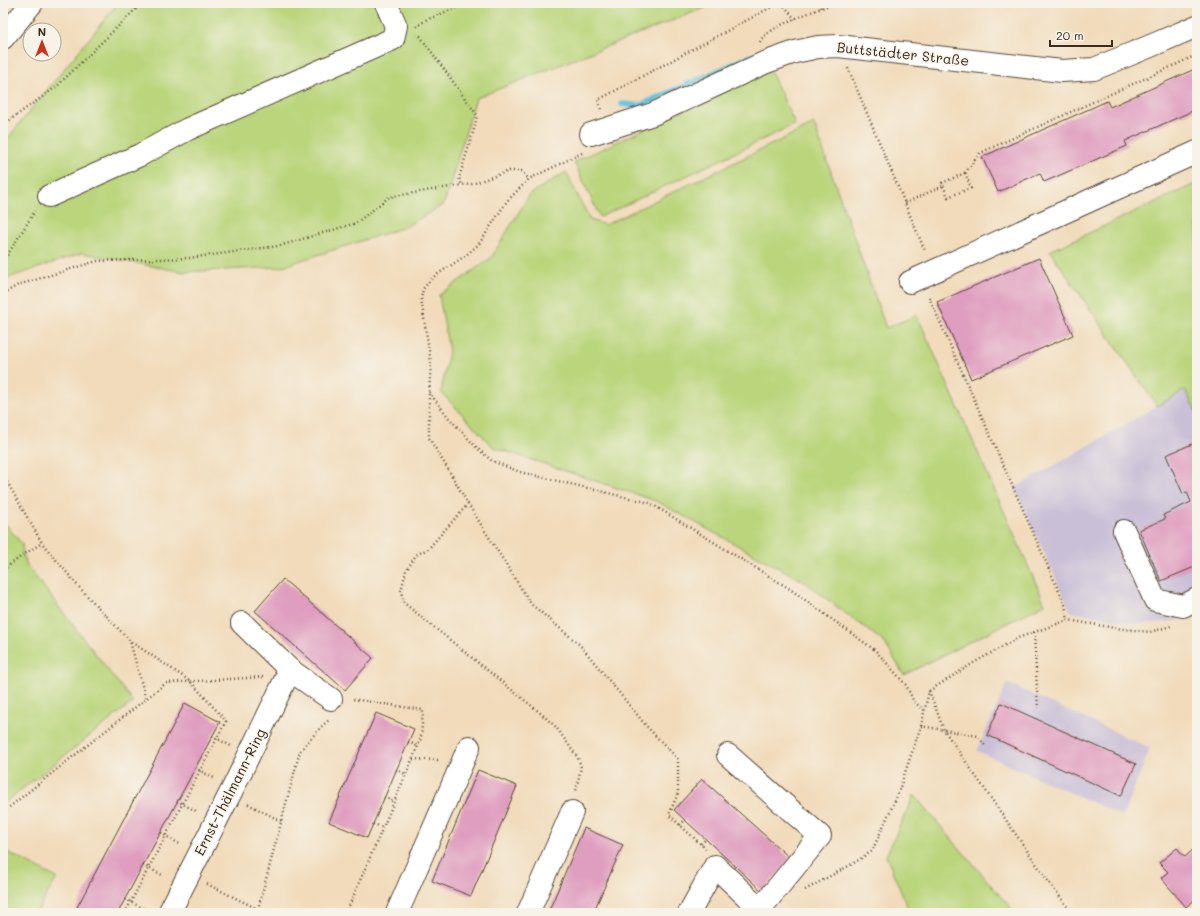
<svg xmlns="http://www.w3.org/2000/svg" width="1200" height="916" viewBox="0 0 1200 916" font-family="Mali,sans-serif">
<rect width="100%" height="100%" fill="#f7f3e8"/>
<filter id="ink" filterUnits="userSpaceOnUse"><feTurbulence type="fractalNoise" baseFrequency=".025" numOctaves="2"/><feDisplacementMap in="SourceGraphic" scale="8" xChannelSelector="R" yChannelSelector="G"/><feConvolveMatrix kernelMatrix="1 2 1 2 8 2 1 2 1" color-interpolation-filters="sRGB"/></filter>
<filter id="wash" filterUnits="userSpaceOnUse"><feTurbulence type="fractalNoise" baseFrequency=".012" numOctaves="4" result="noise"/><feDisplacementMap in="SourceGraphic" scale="16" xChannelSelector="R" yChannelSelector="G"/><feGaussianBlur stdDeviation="0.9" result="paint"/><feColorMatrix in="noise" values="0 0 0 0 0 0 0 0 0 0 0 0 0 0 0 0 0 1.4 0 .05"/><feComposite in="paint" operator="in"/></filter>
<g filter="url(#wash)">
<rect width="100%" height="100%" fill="#f1dbbb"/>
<g fill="#c9bfd7">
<polygon points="1185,390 1197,413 1197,611 1176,621 1141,624 1071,612 1015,488"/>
<polygon points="1007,683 1150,748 1123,816 977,751"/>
</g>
<g fill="#bad57b" stroke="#7a804c">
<polygon points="118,3 717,3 476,98 444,204 405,227 280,267 184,272 82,253 8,278 3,282 3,144"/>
<polygon points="770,70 795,124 600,217 574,162"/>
<polygon points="814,124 886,328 917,315 1045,604 904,675 884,642 803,581 656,501 493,447 441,392 449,351 439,295 491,258 530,194 566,172 590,220 605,225"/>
<polygon points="1197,183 1197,413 1185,390 1157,406 1050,251"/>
<polygon points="3,521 22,544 23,555 27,566 133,702 3,804"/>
<polygon points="914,795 1015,913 910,913 886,856"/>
<polygon points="3,850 57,878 36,913 3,913"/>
</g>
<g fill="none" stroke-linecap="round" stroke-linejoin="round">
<polyline stroke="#60c4de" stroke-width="6" points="622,104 639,106 752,56"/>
</g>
<g id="blocks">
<g fill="#df9dbf">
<polygon points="1197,68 1197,109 1125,141 1127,146 1044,182 1040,173 998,192 982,157 1107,101 1110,107"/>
<polygon points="1039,258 1073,335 971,379 937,302"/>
<polygon points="1197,442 1197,566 1161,581 1139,530 1165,519 1163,515 1191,502 1187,492 1183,494 1166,455"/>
<polygon points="283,579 373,658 345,690 255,611"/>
<polygon points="185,703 220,722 125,899 118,913 74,913"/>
<polygon points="1001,703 1136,764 1121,796 987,735"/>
<polygon points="376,713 414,729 367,838 329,822"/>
<polygon points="478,770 517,786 471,896 432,881"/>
<polygon points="702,779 791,859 762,891 674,810"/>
<polygon points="584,828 623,845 593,913 548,913"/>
<polygon points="1197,846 1197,898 1186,907 1161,878 1168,872 1159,863 1177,848 1185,857"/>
</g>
</g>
</g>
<g filter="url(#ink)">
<use href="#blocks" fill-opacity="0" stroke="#564536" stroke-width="1"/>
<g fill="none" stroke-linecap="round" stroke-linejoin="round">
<g stroke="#564536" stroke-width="24">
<g id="minor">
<polyline points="591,134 653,114 764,63 795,52 818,47 838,46 1062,71 1094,69 1148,47 1197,26"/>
<polyline points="49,196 140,155 188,129 393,39 396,26 386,3"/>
<polyline points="910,282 1197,152"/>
<polyline points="1124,531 1155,600 1183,606 1197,599"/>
<polyline points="242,623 290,670 331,699"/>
<polyline points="169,913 233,788 290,670"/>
<polyline points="397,913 469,747"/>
<polyline points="528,913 572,812"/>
<polyline points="689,913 715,866 760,909 820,836 728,755"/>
</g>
</g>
<g stroke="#564536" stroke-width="24">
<polyline id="major" points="3,38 32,3"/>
</g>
<g stroke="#564536" stroke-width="2.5" stroke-dasharray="1 3" stroke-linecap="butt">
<polyline points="782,3 795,19"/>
<polyline points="819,3 821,8"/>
<polyline points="416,27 426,20 468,3"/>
<polyline points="416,35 420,36 477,115 475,126 459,178 462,185 472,184 509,171 521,171 529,179"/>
<path d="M760 42C767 26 818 10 835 3"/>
<polyline points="848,68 925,251"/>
<polyline points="601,109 598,100 779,3"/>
<polyline points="3,130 7,122 56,87 142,3"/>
<polyline points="582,153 529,179 507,201 479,244 465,256 432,278 423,289 421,299 431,363 429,392 429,438 451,474 468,504 531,604 580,645 648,728 678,759 678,793 669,815 706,849"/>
<polyline points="965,173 980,153 1197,55"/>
<polygon points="965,173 971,188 948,197 942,183"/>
<polyline points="905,203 943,186"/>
<polyline points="3,262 35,211"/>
<polyline points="3,294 18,285 97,261 189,258 279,246 356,223 389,197 462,185"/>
<polyline points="929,297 1065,605 1068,620"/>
<polyline points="429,392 449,418 477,448 492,461 520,472 650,503 790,589 876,651 906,685 914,702 924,710"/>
<polyline points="3,475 42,543 78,586 130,641 146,700"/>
<polyline points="468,504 428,549 416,555 406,571 401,591 404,603 538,711 556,727 578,758 581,767 576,791"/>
<polyline points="3,570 23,555 42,543"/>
<polyline points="1034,632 1038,708"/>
<polyline points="929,691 944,730 1048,881 1072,913"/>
<polyline points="921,726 978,736 986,747"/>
<polyline points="212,736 231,746"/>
<polyline points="408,742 418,746"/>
<polyline points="413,759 440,760"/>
<polyline points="195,768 214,778"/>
<polyline points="396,770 406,774"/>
<polyline points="384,797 394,802"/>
<polyline points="177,801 198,812"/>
<polyline points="248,804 281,821"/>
<polyline points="3,812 166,683 263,677"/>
<polyline points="373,824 382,827"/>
<polyline points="680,825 685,820"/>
<polyline points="161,833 181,845"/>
<polyline points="701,844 706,839"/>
<polyline points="143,865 164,876"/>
<polyline points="207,884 258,909"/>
<polyline points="805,890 854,863 872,851 897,796 921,726 929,691 975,662 1018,638 1068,620 1115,628 1150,632 1171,626"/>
<polyline points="125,899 148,911"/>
<polyline points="125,913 226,721 190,681 130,641"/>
<polyline points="257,913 300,751 322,726 329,720"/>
<polyline points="346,913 416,751 421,738 423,710 352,699"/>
</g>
<use href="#minor" stroke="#fff" stroke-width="22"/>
<use href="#major" stroke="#fff" stroke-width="22"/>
</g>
</g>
<g text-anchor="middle" stroke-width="3" stroke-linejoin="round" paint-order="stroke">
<g font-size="14" fill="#3b2a1e" stroke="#f7f3e8">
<text transform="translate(903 54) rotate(6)" y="5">Buttstädter Straße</text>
<text transform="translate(230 792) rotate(-63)" y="5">Ernst-Thälmann-Ring</text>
</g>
</g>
<rect width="1200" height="916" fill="none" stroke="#f7f3e8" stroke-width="16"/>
<g transform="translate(42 42)"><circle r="19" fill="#f7f3e8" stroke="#aca397"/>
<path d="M0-3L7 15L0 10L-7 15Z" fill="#c8321e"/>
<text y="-6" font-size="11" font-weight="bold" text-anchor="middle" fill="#3b2a1e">N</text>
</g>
<path d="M1050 40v6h62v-6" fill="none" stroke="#3b2a1e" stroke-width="2"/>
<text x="1056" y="40" font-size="12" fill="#3b2a1e" stroke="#f7f3e8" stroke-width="3" paint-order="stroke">20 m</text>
</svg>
